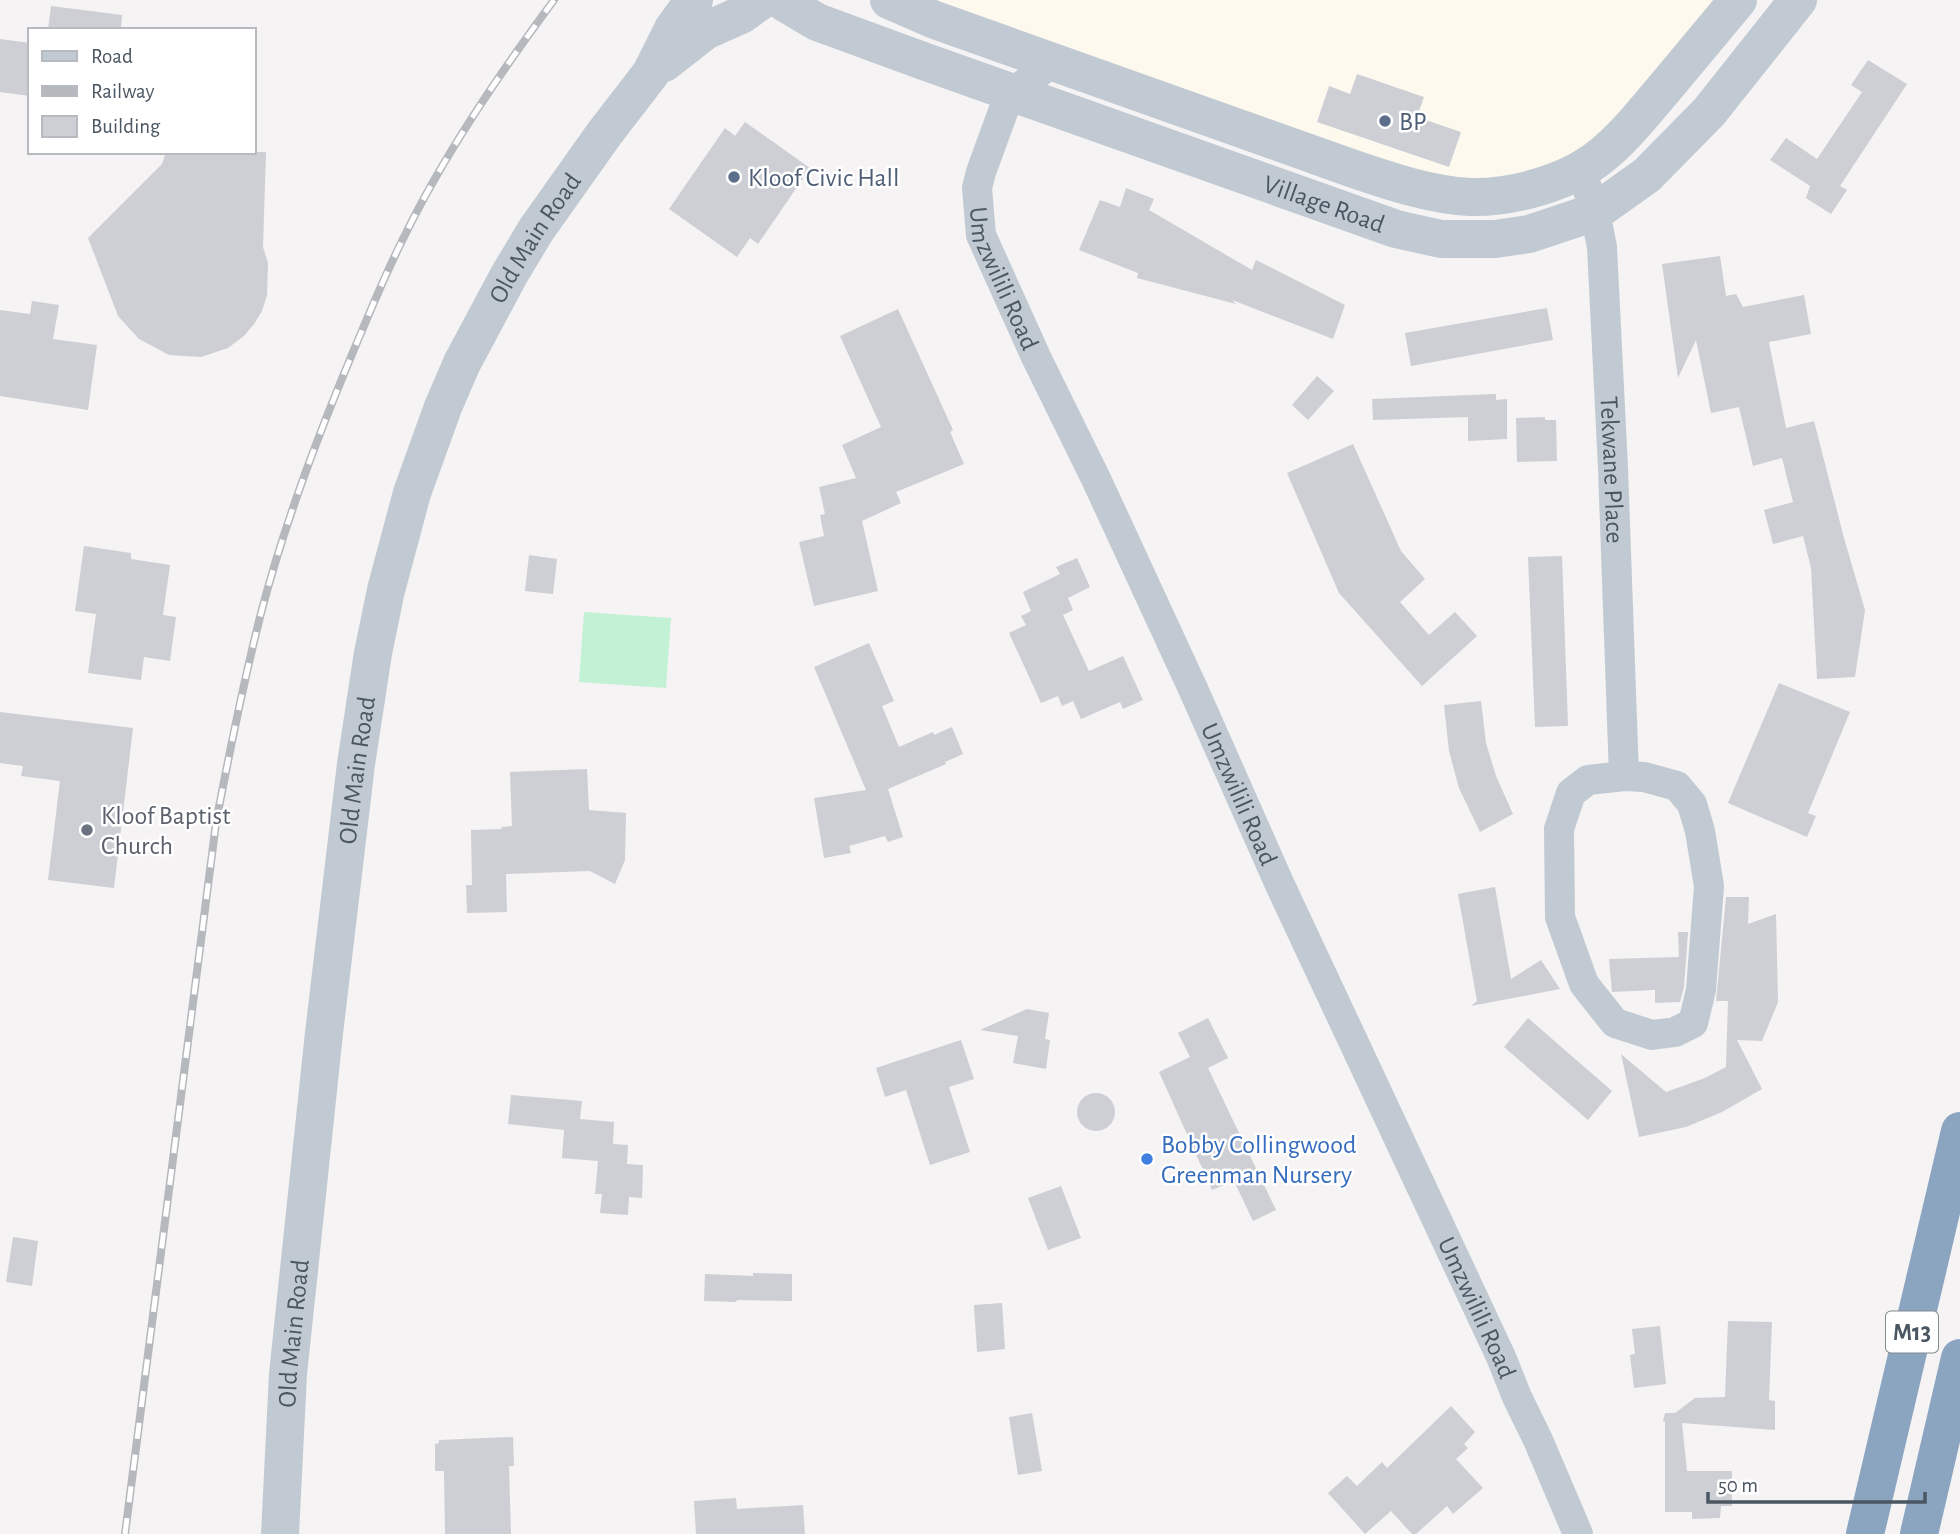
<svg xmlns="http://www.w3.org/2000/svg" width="1960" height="1534" viewBox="0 0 1960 1534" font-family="'Alegreya Sans',sans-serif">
<rect width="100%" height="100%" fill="#f5f3f3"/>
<polygon fill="#fdf9ef" points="908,0 1727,0 1596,148 1533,177 1442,184"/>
<polygon fill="#c3f1d5" points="584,612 671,618 666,688 579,682"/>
<g fill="#cdcfd5">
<polygon points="51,6 122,15 121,30 48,30"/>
<polygon points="0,39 30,43 30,96 0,92"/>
<polygon points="1868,60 1907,84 1840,186 1847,190 1831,214 1806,198 1810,186 1770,160 1786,138 1817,159 1862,92 1851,85"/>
<polygon points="1357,74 1424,97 1417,117 1461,132 1449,167 1317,122 1329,86 1350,94"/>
<polygon points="745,122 810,168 758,244 750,238 737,257 669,209 725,128 735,136"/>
<polygon points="166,152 266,152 263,247 268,263 267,295 262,311 254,324 244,336 228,348 201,357 169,355 139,339 118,316 88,238 162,164"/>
<polygon points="1126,188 1154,199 1149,210 1252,270 1256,260 1345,305 1333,339 1232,300 1236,304 1137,278 1138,273 1079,250 1100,200 1120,207"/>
<polygon points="1720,256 1726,296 1736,294 1743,307 1804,295 1811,334 1769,342 1786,428 1814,421 1844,538 1865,610 1855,677 1817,679 1811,568 1803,536 1773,544 1764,510 1793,502 1782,458 1753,466 1739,407 1711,413 1696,340 1678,378 1662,264"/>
<polygon points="32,301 59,305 53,339 97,345 88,410 0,396 0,310 30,314"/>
<polygon points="1547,308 1553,340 1411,366 1405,333"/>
<polygon points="898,309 953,430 950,432 964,464 896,492 901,503 862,521 878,591 814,606 799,542 824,536 820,515 825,514 819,487 856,478 842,445 881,427 840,336"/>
<polygon points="1317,376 1334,391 1308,420 1292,405"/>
<polygon points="1496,394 1496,400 1507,399 1507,439 1468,441 1468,417 1373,420 1372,399"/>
<polygon points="1545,417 1545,420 1556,420 1557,461 1517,462 1516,418"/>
<polygon points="1353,444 1401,551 1425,579 1400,602 1429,635 1455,612 1477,636 1422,686 1339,593 1287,473"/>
<polygon points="84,546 131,553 131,559 170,565 163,615 176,617 170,661 144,657 141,680 88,673 96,614 75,611"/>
<polygon points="529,555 557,559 553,594 525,591"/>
<polygon points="1562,556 1568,726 1535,727 1528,557"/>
<polygon points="1077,558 1090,587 1068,598 1073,610 1063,615 1089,671 1123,656 1143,700 1123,709 1120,702 1081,719 1073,701 1062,706 1058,696 1041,703 1009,633 1026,625 1021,616 1031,611 1023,592 1060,574 1056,567"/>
<polygon points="869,643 894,701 882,706 899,747 933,732 934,735 952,727 963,754 945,762 946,764 888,789 903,837 888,842 885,836 849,846 851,853 824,858 814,798 866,790 814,667"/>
<polygon points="1779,683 1850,712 1808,813 1816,816 1807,837 1728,803"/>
<polygon points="1481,701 1486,743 1496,776 1513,814 1480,832 1459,788 1449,751 1444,705"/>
<polygon points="0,712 133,728 114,888 48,880 60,781 21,776 23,766 0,763"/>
<polygon points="587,769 589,810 626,813 625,860 615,884 590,871 506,874 507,912 467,913 466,885 472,885 471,830 502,829 501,827 512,826 510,772"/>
<polygon points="1495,887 1511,979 1541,960 1560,989 1471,1006 1477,1001 1458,894"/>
<polygon points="1726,897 1749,897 1748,924 1776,914 1778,1002 1762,1041 1737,1040 1762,1089 1722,1112 1686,1127 1639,1137 1621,1054 1666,1092 1705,1078 1726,1067 1728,1001 1716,1001"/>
<polygon points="1678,932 1688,932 1684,987 1680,1002 1655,1003 1655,990 1612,992 1609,959 1679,957"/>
<polygon points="1027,1009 1049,1013 1045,1039 1050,1040 1046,1069 1013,1063 1018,1036 980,1030"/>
<polygon points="1208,1018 1228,1058 1208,1068 1276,1210 1253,1221 1234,1181 1212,1190 1159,1072 1190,1057 1178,1033"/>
<polygon points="1528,1018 1612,1091 1588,1120 1504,1047"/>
<polygon points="961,1040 974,1079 949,1087 970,1152 930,1165 906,1090 885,1097 876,1068"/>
<circle cx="1096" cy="1112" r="19"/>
<polygon points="511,1095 582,1101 580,1119 614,1122 613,1144 628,1145 627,1164 643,1165 642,1198 629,1197 628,1215 600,1213 602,1194 595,1194 598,1161 562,1158 564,1130 508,1124"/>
<polygon points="1061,1186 1081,1238 1048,1250 1028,1198"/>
<polygon points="13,1237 38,1241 32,1286 6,1282"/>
<polygon points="753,1273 792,1274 792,1301 737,1300 736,1302 704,1301 705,1274 753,1276"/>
<polygon points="1002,1303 1005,1349 977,1352 974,1305"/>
<polygon points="1728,1321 1772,1322 1769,1400 1775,1401 1775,1430 1682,1423 1687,1471 1732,1471 1732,1506 1721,1506 1720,1518 1692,1519 1692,1512 1665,1512 1665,1422 1663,1421 1665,1413 1675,1413 1695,1398 1725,1397"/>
<polygon points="1660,1326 1666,1384 1634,1388 1630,1355 1635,1354 1632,1329"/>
<polygon points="1451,1406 1475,1432 1464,1444 1468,1448 1456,1459 1483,1488 1453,1514 1447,1506 1416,1534 1412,1534 1391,1511 1365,1534 1328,1493 1347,1476 1357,1486 1382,1462 1387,1468"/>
<polygon points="1032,1413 1042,1471 1018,1475 1009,1417"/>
<polygon points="513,1437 514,1466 509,1466 511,1534 445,1534 444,1471 435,1471 435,1444 439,1443 439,1440"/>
<polygon points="736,1498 737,1509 803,1505 805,1534 696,1534 694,1501"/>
</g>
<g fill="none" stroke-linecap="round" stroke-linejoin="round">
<g stroke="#c1cad2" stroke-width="30">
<path id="s1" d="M1053 62 1012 93 1004 109 981 172 977 188 981 235 1036 357 1097 481 1194 691 1280 885 1501 1357 1517 1397 1538 1440 1578 1534"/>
<path id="s2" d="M1581 169 1595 212 1602 247 1613 468 1624 776"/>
<polygon points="1624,776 1644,777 1677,786 1692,804 1700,831 1709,886 1701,990 1693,1023 1675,1032 1652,1035 1615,1023 1584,984 1560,917 1559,829 1571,793 1588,780"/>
</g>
<g stroke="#c1cad2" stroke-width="38">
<path d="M889 0 935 20 1351 168C1389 181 1430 195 1470 197 1512 198 1568 183 1601 156 1624 138 1643 113 1663 90 1688 60 1713 30 1738 0"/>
<path id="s3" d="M785 3 817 22 926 62 1396 229 1441 239H1495L1529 234 1595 212 1647 175 1709 112 1798 0"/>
<polyline points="664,63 705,31 741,15 762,0"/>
<path id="s4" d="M280 1534 288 1374 324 1033 356 764 373 653 386 590 412 493 443 407 462 363 509 275 536 230 604 134 651 73 673 29 694 0"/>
</g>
<g stroke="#8ba5c1" stroke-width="38">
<polyline points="1865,1534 1960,1131"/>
<polyline points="1919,1534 1960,1358"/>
</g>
<g stroke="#b5b8bd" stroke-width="8">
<path id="rail" d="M125 1534 216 823C229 754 243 685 260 617 285 520 322 425 361 333 374 302 387 271 402 241 443 156 498 76 554 0"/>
</g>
<use href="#rail" stroke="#fff" stroke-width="5" stroke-dasharray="16" stroke-linecap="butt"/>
</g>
<g fill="#5c6f8a" stroke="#fff" stroke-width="2.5">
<circle cx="1385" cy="121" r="7"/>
<circle cx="734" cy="177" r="7"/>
</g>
<circle fill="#6b7280" stroke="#fff" stroke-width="2.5" cx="87" cy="830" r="7"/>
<circle fill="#3f7fe0" stroke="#fff" stroke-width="2.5" cx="1147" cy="1159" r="7"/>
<g text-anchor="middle" stroke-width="5" stroke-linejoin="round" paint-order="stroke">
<rect fill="#fff" stroke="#808990" stroke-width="2" x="1886" y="1311.5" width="52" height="41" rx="5"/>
<g font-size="24" font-weight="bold" fill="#4a5661">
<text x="1912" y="1340">M13</text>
</g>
<g font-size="26" fill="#4e5e75" stroke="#fff" text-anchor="start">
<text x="1399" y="130">BP</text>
<text x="748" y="186">Kloof Civic Hall</text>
</g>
<g font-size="26" fill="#4a5661" stroke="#fff">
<text dy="9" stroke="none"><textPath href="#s3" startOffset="576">Village Road</textPath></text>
<text dy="9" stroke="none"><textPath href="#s4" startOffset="1335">Old Main Road</textPath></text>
<text dy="9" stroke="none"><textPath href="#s1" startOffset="248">Umzwilili Road</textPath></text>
<text dy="9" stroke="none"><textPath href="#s2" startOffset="304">Tekwane Place</textPath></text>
<text dy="9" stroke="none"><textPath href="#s4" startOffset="768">Old Main Road</textPath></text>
<text dy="9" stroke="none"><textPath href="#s1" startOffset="816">Umzwilili Road</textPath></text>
<text dy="9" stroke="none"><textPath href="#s1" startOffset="1382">Umzwilili Road</textPath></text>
<text dy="9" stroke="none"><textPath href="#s4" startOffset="201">Old Main Road</textPath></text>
</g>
<g font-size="26" fill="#5b616d" stroke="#fff" text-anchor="start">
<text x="101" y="824">Kloof Baptist<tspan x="101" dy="30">Church</tspan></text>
</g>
<g font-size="26" fill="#366cbe" stroke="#fff" text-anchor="start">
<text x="1161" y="1153">Bobby Collingwood<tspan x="1161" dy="30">Greenman Nursery</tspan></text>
</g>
</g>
<rect x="28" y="28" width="228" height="126" fill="#ffffff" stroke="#b7bbc0" stroke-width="2"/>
<rect x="42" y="51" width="35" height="10" fill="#c1cad2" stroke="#b7bbc0" stroke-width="2"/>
<text x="91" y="63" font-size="21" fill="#4a5661">Road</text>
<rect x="42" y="86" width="35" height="10" fill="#b5b8bd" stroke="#b7bbc0" stroke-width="2"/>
<text x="91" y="98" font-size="21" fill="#4a5661">Railway</text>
<rect x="42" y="116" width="35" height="21" fill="#cdcfd5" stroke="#b7bbc0" stroke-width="2"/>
<text x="91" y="133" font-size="21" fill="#4a5661">Building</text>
<path d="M1708 1492v10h217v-10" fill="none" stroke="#4a5661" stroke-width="3.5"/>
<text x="1718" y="1492" font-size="21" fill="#4a5661" stroke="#ffffff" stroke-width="5" paint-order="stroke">50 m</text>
</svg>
